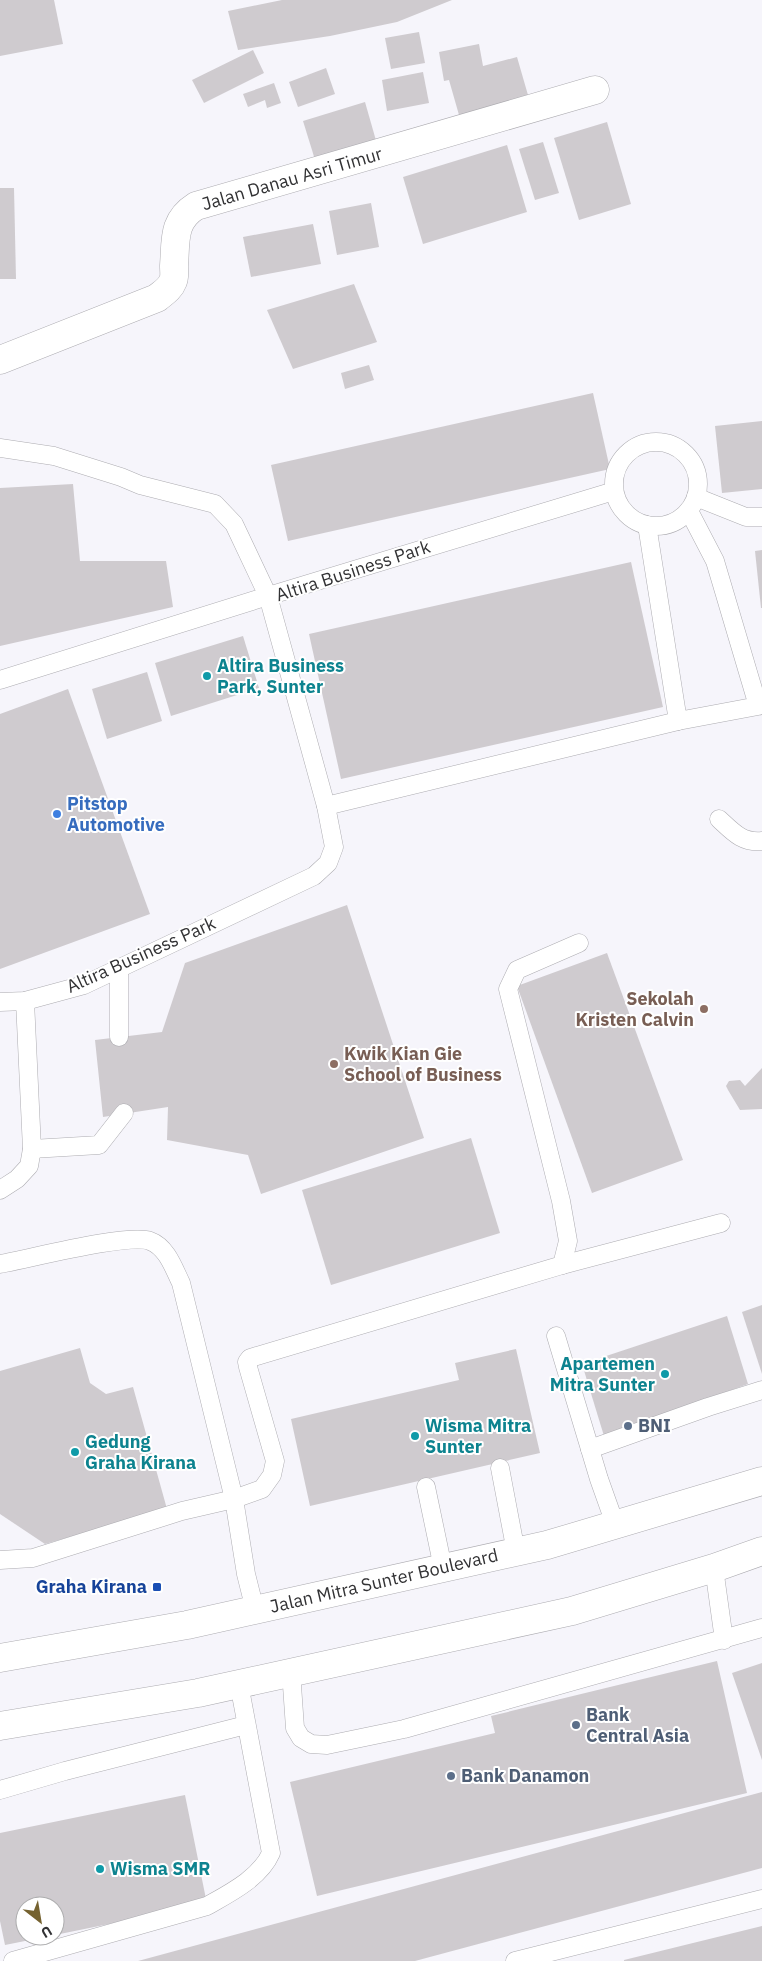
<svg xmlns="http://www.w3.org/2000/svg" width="762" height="1961" viewBox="0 0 762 1961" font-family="'IBM Plex Sans',sans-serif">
<rect width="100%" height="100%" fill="#f6f5fb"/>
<g fill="#cfcbcf">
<polygon points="0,0 54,0 63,44 0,56"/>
<polygon points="282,0 452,0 397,22 330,36 238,50 228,11"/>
<polygon points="419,32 425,63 391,69 385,38"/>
<polygon points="479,44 483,66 517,57 530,102 461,122 449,80 444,81 439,52"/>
<polygon points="253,50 264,73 204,103 192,80"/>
<polygon points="326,68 335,94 298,107 289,82"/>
<polygon points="423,72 429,103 387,111 382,80"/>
<polygon points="274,83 281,103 267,108 265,100 248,107 243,94"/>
<polygon points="365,102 377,144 316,163 303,121"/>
<polygon points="607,122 631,204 579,220 554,138"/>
<polygon points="543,142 559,193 535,200 519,149"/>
<polygon points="507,145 527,212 423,244 403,177"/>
<polygon points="0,188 14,188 16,279 0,279"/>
<polygon points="371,203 379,247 337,255 329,211"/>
<polygon points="313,224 321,264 251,277 243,237"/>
<polygon points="354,284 377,342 293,369 267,310"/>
<polygon points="369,365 374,380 345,389 341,373"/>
<polygon points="593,393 610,469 288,541 271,465"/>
<polygon points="762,421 762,489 722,493 715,426"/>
<polygon points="73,484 80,561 166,561 173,607 0,646 0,488"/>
<polygon points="762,550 762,608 761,608 755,551"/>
<polygon points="631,562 663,707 341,779 309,634"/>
<polygon points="243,636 259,688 171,716 155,663"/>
<polygon points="147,672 162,721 107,739 92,689"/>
<polygon points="68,689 150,914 0,969 0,714"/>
<polygon points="347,905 424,1138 261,1194 248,1155 167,1140 168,1107 103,1117 95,1040 162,1032 185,963"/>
<polygon points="607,953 683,1160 592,1193 517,986"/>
<polygon points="762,1068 762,1109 740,1110 728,1090 726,1086 729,1081 740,1080 745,1086"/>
<polygon points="471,1138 500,1233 331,1285 302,1190"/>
<polygon points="762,1305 762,1374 742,1312"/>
<polygon points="727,1316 748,1384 604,1436 582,1364"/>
<polygon points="80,1348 90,1383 106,1394 133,1387 167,1509 45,1544 0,1514 0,1371"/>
<polygon points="516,1349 540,1453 310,1506 291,1419 459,1380 455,1363"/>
<polygon points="717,1661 747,1793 317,1896 290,1782 495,1733 491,1716"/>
<polygon points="762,1663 762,1760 732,1673"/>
<polygon points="762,1792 762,1868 415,1961 138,1961"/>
<polygon points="185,1795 207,1904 55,1935 55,1906 25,1906 25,1936 45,1937 5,1945 0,1921 0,1833"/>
<polygon points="762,1926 762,1961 624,1961 624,1960"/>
</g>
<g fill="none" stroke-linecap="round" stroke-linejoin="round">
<g stroke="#adacb1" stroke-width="19">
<g id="service">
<circle cx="656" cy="484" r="42"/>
<polyline points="0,448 54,456 121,477 140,485 215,504 234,524 268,596 0,680"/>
<polyline points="696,497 746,517 762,517"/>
<polyline points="647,525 678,721 758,706 715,561 689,511"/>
<polyline points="326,806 678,721"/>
<path d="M719 819C733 832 742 843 762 841"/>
<polyline points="0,1002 25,1001 84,985 314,876 328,863 334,847 326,806 268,596 614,491"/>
<polyline points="119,1037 119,969"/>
<polyline points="32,1149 99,1145 124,1113"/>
<polyline points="0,1190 17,1179 29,1166 32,1149 25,1001"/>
<path d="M0 1264C29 1259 128 1233 150 1241 167 1247 174 1269 181 1283L234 1499 246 1574 255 1610"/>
<polyline points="562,1265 568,1241 561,1201 508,989 517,970 579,943"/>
<polyline points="556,1336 599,1479 615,1524"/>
<polyline points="590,1449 708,1407 762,1390"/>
<polyline points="500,1468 516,1552"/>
<polyline points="426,1487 443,1568"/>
<polyline points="0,1560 33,1558 182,1511 234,1499 262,1489 272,1475 275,1461 248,1367 247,1362 250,1358 562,1265 721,1223"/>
<polyline points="714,1568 724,1640"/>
<polyline points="291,1671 295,1728 301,1738 311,1744 327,1745 404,1729 762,1628"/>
<polyline points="0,1790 65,1771 246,1725"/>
<path d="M13 1961 207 1906C230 1893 260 1878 271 1853L239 1684"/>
<polyline points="515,1961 762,1899"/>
</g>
</g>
<g stroke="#adacb1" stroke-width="29">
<path id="minor" d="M0 360 157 298C163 293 170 289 173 281 175 277 174 271 174 266 176 241 172 221 196 206L595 90"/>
</g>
<g stroke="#adacb1" stroke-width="29">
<g id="secondary">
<polyline points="0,1658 187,1625 547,1545 762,1481"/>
<polyline points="0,1726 198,1693 572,1611 714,1568 762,1551"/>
</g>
</g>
<use href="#service" stroke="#fff" stroke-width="18"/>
<use href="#minor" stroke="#fff" stroke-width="28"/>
<use href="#secondary" stroke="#fff" stroke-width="28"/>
</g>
<g fill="#0f9aa8" stroke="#fff" stroke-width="2">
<circle cx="207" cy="676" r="5"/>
<circle cx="665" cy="1374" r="5"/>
<circle cx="415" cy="1436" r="5"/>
<circle cx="75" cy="1452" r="5"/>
<circle cx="100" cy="1869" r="5"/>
</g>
<circle fill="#3f7fe0" stroke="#fff" stroke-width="2" cx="57" cy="814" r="5"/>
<g fill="#8d6e63" stroke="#fff" stroke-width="2">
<circle cx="704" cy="1009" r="5"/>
<circle cx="334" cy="1064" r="5"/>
</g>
<g fill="#5c6f8a" stroke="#fff" stroke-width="2">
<circle cx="628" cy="1426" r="5"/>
<circle cx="576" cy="1725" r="5"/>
<circle cx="451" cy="1776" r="5"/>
</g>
<rect fill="#1a4fb4" stroke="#fff" stroke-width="2" x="152" y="1582" width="10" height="10" rx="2.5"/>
<g text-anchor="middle" stroke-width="4" stroke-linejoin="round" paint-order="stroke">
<g font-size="18" fill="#323234" stroke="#fff">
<text transform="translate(292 179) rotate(-16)" y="6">Jalan Danau Asri Timur</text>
<text transform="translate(353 571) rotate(-18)" y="6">Altira Business Park</text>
<text transform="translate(141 955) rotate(-24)" y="6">Altira Business Park</text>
<text transform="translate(384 1581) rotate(-13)" y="6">Jalan Mitra Sunter Boulevard</text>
</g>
<g font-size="18" font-weight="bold" fill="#0d838f" stroke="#fff" text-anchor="start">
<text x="217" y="672">Altira Business<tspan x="217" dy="21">Park, Sunter</tspan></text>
<text x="655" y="1370" text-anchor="end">Apartemen<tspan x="655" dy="21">Mitra Sunter</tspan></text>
<text x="425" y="1432">Wisma Mitra<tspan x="425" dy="21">Sunter</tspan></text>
<text x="85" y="1448">Gedung<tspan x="85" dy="21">Graha Kirana</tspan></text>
<text x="110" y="1875">Wisma SMR</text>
</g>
<g font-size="18" font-weight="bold" fill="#366cbe" stroke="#fff" text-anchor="start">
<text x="67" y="810">Pitstop<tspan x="67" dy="21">Automotive</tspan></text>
</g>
<g font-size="18" font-weight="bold" fill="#785e54" stroke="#fff" text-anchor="end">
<text x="694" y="1005">Sekolah<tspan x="694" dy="21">Kristen Calvin</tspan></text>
<text x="344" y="1060" text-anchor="start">Kwik Kian Gie<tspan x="344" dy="21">School of Business</tspan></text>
</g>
<g font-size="18" font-weight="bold" fill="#4e5e75" stroke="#fff" text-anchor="start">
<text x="638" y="1432">BNI</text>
<text x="586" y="1721">Bank<tspan x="586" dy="21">Central Asia</tspan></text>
<text x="461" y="1782">Bank Danamon</text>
</g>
<g font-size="18" font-weight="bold" fill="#164399" stroke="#fff" text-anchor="end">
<text x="147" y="1593">Graha Kirana</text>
</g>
</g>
<g transform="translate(40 1921) rotate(149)"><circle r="24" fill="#ffffff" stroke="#adadae"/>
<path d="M0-4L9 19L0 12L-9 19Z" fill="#756230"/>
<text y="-8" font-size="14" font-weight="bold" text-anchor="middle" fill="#323234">U</text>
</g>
</svg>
